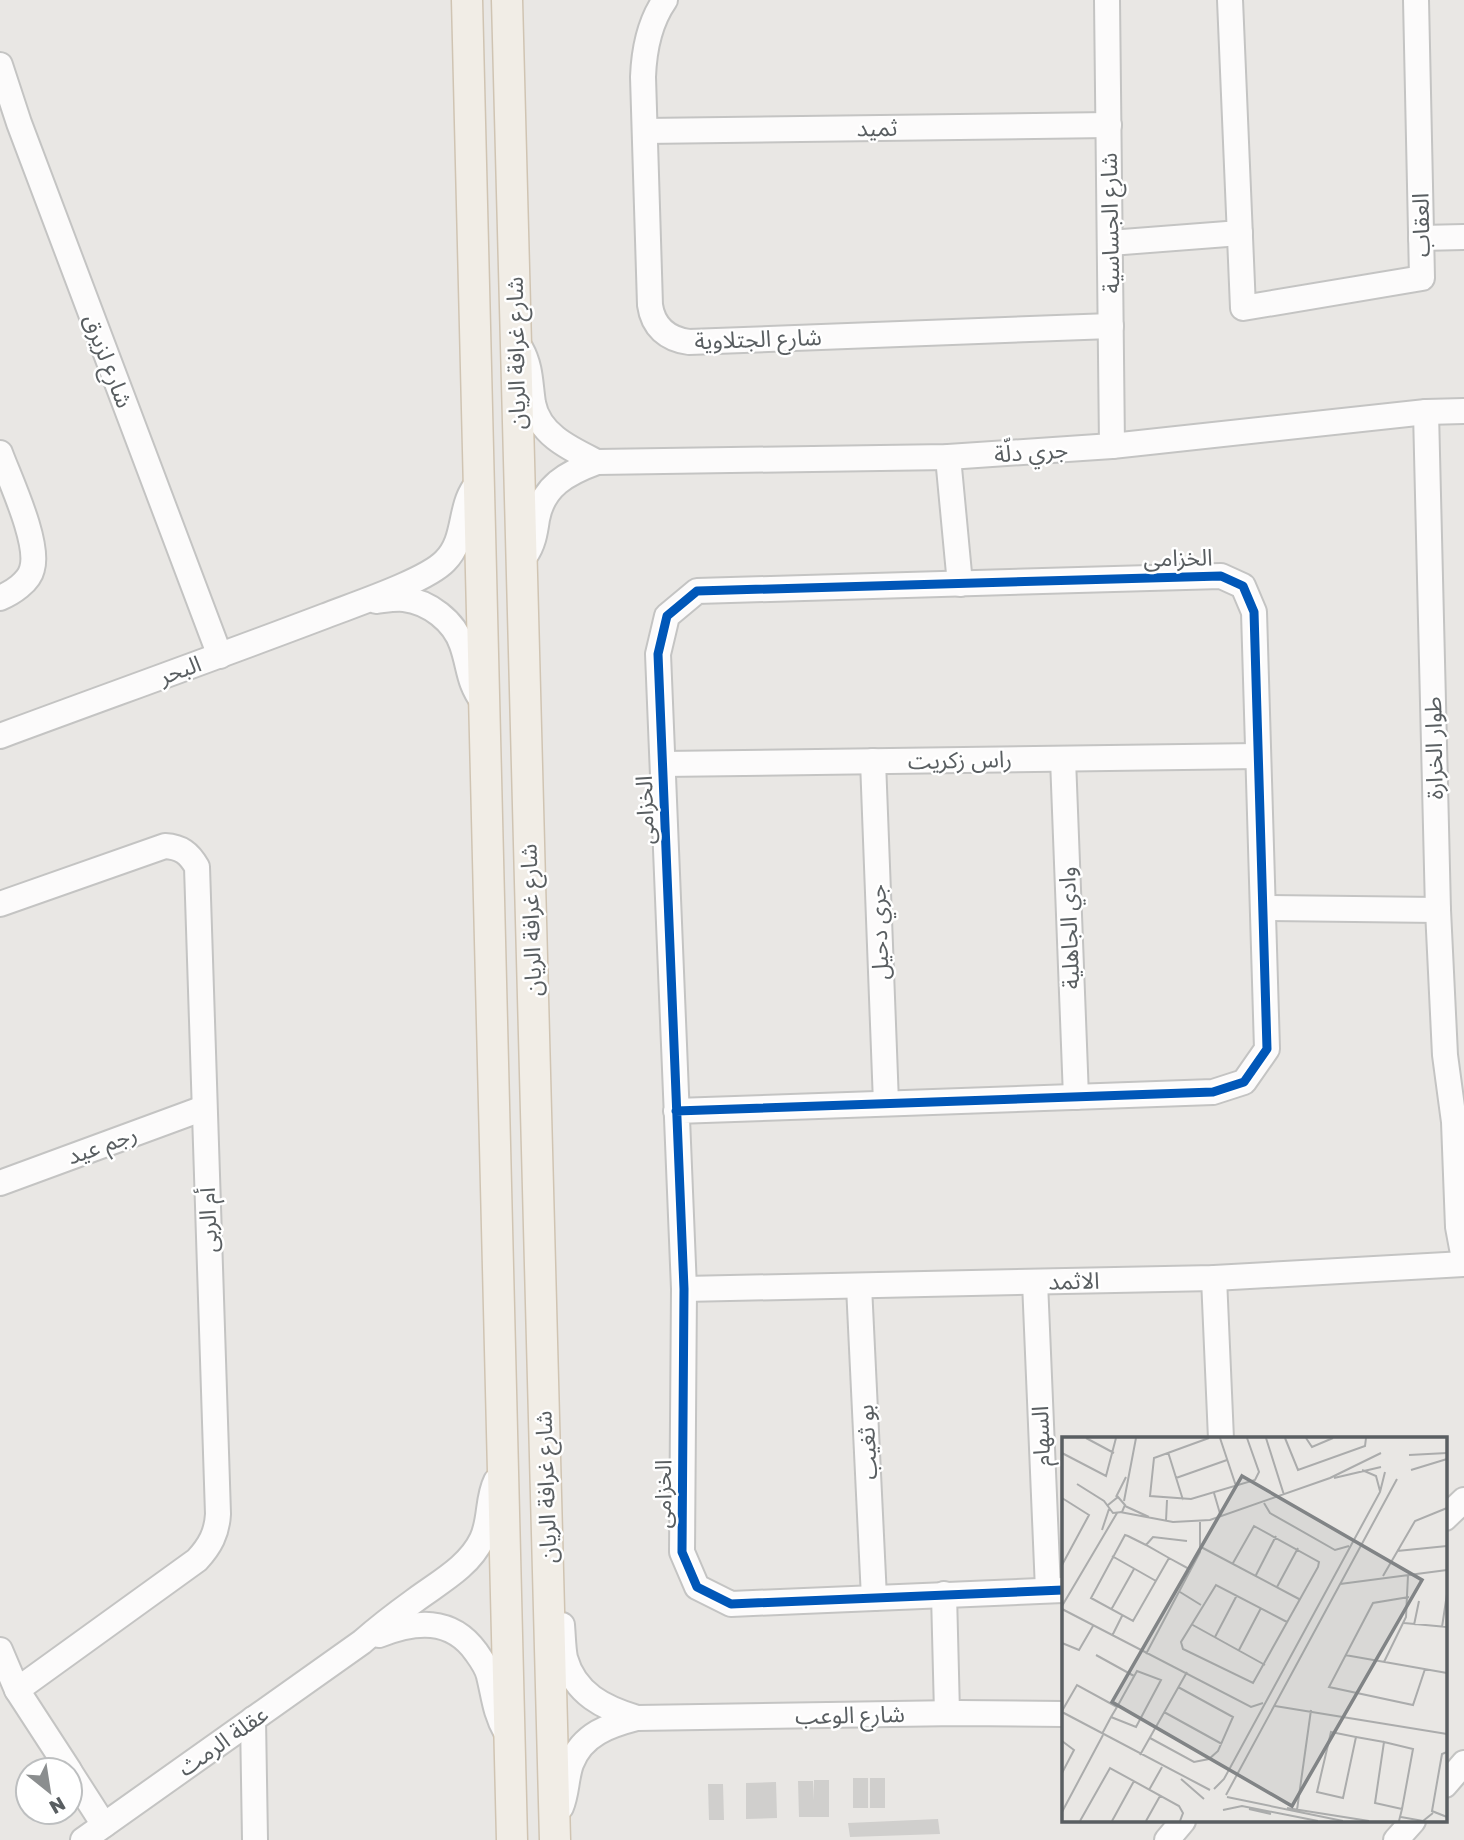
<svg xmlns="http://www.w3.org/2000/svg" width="1464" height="1840" viewBox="0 0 1464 1840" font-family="'Golos Text','Noto Sans Arabic',sans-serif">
<rect width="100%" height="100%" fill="#e9e7e4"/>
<g fill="#d0cfcd">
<rect x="853" y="1778" width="15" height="30"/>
<rect x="870" y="1778" width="15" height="30"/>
<polygon points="814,1780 829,1780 829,1817 799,1817 798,1781 813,1781 814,1801"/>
<polygon points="776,1782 777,1818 746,1819 746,1783"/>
<polygon points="708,1784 723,1784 724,1820 709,1820"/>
<polygon points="938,1819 940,1834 850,1837 848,1823"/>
</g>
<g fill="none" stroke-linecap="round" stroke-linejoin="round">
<g stroke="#c4c4c3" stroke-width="28">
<g id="minor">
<path d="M665 0C649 23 644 50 643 77L650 305C653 327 667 339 689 342L1111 326"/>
<polyline points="1107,0 1112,446"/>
<polyline points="1230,0 1243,308 1422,278 1416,0"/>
<polyline points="0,65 19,123 220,656"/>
<polyline points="645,131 1109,125"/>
<polyline points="1421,238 1464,237"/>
<polyline points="1110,243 1240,233"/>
<path d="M521 349C531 367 530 384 533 403 539 435 571 449 597 462"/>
<polyline points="1426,412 1438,910 1445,1055 1454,1122 1458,1227 1464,1259"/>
<path d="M0 453C10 480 40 543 32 569 29 582 12 593 0 598"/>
<polyline points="948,457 960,584"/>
<path d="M525 556C533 545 535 533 537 519 543 486 567 473 597 462L948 457 1112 446 1426 412 1464 411"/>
<path d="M376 601C385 600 395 598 404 599 429 602 454 621 462 645 470 668 468 682 483 702"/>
<path d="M0 736C108 696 217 657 325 616 353 605 426 581 445 561 466 540 459 510 474 488"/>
<polyline points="1063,759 1076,1097"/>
<polyline points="873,761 886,1103"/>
<polyline points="663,764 1258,756"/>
<path d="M0 904 165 846C181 847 189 853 197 867L218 1514C217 1533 210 1546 197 1560L17 1690"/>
<polyline points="1263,908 1438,910"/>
<polyline points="676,1111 1213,1092 1244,1082 1267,1049 1254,612 1243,586 1221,576 697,591 667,616 658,654 684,1289 682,1552 697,1587 731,1604 1063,1590"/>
<polyline points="0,1183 204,1108"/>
<polyline points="1214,1278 1221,1439"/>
<polyline points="1035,1282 1048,1590"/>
<polyline points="859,1286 874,1598"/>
<polyline points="684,1289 1214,1278 1464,1264"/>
<polyline points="1445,1518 1464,1500"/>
<polyline points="944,1594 947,1713"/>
<path d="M562 1625C563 1636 563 1648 565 1658 575 1694 604 1708 637 1718"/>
<path d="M379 1635C415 1621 451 1617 476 1652 481 1659 487 1667 489 1676 494 1696 495 1713 506 1732"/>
<polyline points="0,1650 17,1690 69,1770"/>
<polyline points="253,1719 255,1840"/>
<polyline points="70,1772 104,1825"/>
<polyline points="1445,1785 1464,1763"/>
<path d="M561 1807C567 1793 566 1778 571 1764 582 1734 610 1725 637 1718L958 1713 1063 1714"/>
<path d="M83 1840 362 1642C379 1627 396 1614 414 1601 438 1583 469 1567 482 1539 491 1520 487 1499 496 1481"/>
<polyline points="1167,1840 1183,1821"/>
<polyline points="1396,1840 1413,1821"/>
</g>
</g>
<g stroke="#d0c4b2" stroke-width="33">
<g id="major">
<polyline points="467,0 512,1840"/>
<polyline points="507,0 555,1840"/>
</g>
</g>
<use href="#minor" stroke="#fcfbfb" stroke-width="24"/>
<use href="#major" stroke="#f1ede6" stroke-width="30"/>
<g stroke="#fff" stroke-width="13">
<polyline id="cycleway" points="676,1111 1213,1092 1244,1082 1267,1049 1254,612 1243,586 1221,576 697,591 667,616 658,654 684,1289 682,1552 697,1587 731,1604 1063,1590"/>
</g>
<use href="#cycleway" stroke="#0057b8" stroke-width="9"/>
</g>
<g text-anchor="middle" stroke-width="5" stroke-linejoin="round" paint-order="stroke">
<g font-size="23" fill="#595e61" stroke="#fff">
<text transform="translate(877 128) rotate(-1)" y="8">ثميد</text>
<text transform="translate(1110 223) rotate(-91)" y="8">شارع الجساسية</text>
<text transform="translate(1421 225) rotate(-91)" y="8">العقاب</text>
<text transform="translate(758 339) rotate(-2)" y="8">شارع الجتلاوية</text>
<text transform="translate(516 353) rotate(-91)" y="8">شارع غرافة الريان</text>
<text transform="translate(108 361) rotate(69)" y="8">شارع لزيرق</text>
<text transform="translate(1031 452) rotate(-4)" y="8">جري دلّة</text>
<text transform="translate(1178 558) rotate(-1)" y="8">الخزامى</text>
<text transform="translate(180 670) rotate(-20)" y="8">البحر</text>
<text transform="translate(1434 748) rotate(-91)" y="8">طوار الخرارة</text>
<text transform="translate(960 760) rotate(-1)" y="8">راس زكريت</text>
<text transform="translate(645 810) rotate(-92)" y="8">الخزامى</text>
<text transform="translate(531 920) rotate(-92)" y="8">شارع غرافة الريان</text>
<text transform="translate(1069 928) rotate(-92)" y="8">وادي الجاهلية</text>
<text transform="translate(879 932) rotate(-92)" y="8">جري دحيل</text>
<text transform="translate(102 1145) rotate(-20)" y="8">رجم عيد</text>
<text transform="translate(208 1220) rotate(-92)" y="8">أم الربى</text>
<text transform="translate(1074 1281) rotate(-1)" y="8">الاثمد</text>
<text transform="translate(1041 1436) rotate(-92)" y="8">السهام</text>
<text transform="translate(867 1442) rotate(-93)" y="8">بو ثغيب</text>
<text transform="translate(546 1487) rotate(-92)" y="8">شارع غرافة الريان</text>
<text transform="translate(663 1494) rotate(-90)" y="8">الخزامى</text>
<text transform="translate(850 1715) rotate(-1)" y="8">شارع الوعب</text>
<text transform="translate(223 1741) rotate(-35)" y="8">عقلة الرمث</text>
</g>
</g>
<g transform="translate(1062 1437)">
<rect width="385" height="385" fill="#e9e7e4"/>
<path fill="none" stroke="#abacac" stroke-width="2" d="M24 1 52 16M147 1 92 21 88 59 129 62 193 43 197 35 185 1M158 1 174 49M204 1 222 58M223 1 236 33 303 9 304 1M244 1 250 10 271 1M106 15 121 63M0 16 44 39 54 1M347 18 385 16M300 33 314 39 318 54M349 33 385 22M114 41 165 23M272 41 319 30M15 47 42 64 51 76 60 75 63 68 56 60 46 68M152 56 159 80M54 60 64 40M0 61 27 78 0 128M62 64 74 1M202 66 208 76 273 113 287 109M63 69 87 80M58 75 111 85 148 83 268 41 319 16M104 84 105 63M40 93 47 72M84 108 91 100 125 104M139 110 237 162M335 114 385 109M50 119 94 144M107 121 71 184 29 161 63 98 66 99 84 108 107 121 129 133M171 126 192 89 257 125 256 130 191 246 121 212 119 205 154 148 225 185M194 138 214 99M321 139 353 84 385 71M278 147 385 133M215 150 236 111M118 155 139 168M347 160 311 166 267 250 351 268 363 232M0 169 55 76M0 172 189 270 201 266M49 173 72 132M342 186 385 190M129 187 203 228M352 188 357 164M380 190 385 157M50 199 60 179M153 200 175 158M0 206 17 213 31 189M177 213 199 171M84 217 138 115V85M34 218 72 239M283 218 385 236M322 225 344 180 346 138M213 269 385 297M0 274 15 248 55 270M0 275 148 353M102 275 160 307M269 295 294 300 281 361 255 355ZM40 297 49 280 55 270 75 234 99 243 74 290 49 280M294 300 322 305M88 301 132 325 147 322 156 314 171 280 116 250M0 304 12 313 0 336M385 315 380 317 370 374 385 380M78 318 125 235M119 342 142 362M152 352 162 342 318 55 323 35M87 353 100 330M164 358 335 42M165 360 281 384M225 371 307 384M187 372 209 377M161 373 180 369 256 384M235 373 249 273M0 375 41 298M339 380 361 384 371 376M18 384 48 331 117 369 121 376 118 384M50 384 72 344M84 384 98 359M337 384 340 372 351 312 322 305 313 366 340 372"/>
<path fill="#818486" fill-opacity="0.15" stroke="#818486" stroke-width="3.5" d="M180 39 360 143 230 369 50 265Z"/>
<rect width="385" height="385" fill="none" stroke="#595e61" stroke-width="3.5"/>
</g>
<g transform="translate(49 1791) rotate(150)"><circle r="33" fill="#ffffff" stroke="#bdbfc0" stroke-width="2"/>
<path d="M0-5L12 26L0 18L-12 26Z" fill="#8b8e8f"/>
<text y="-10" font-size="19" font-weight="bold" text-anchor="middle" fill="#595e61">N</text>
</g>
</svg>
